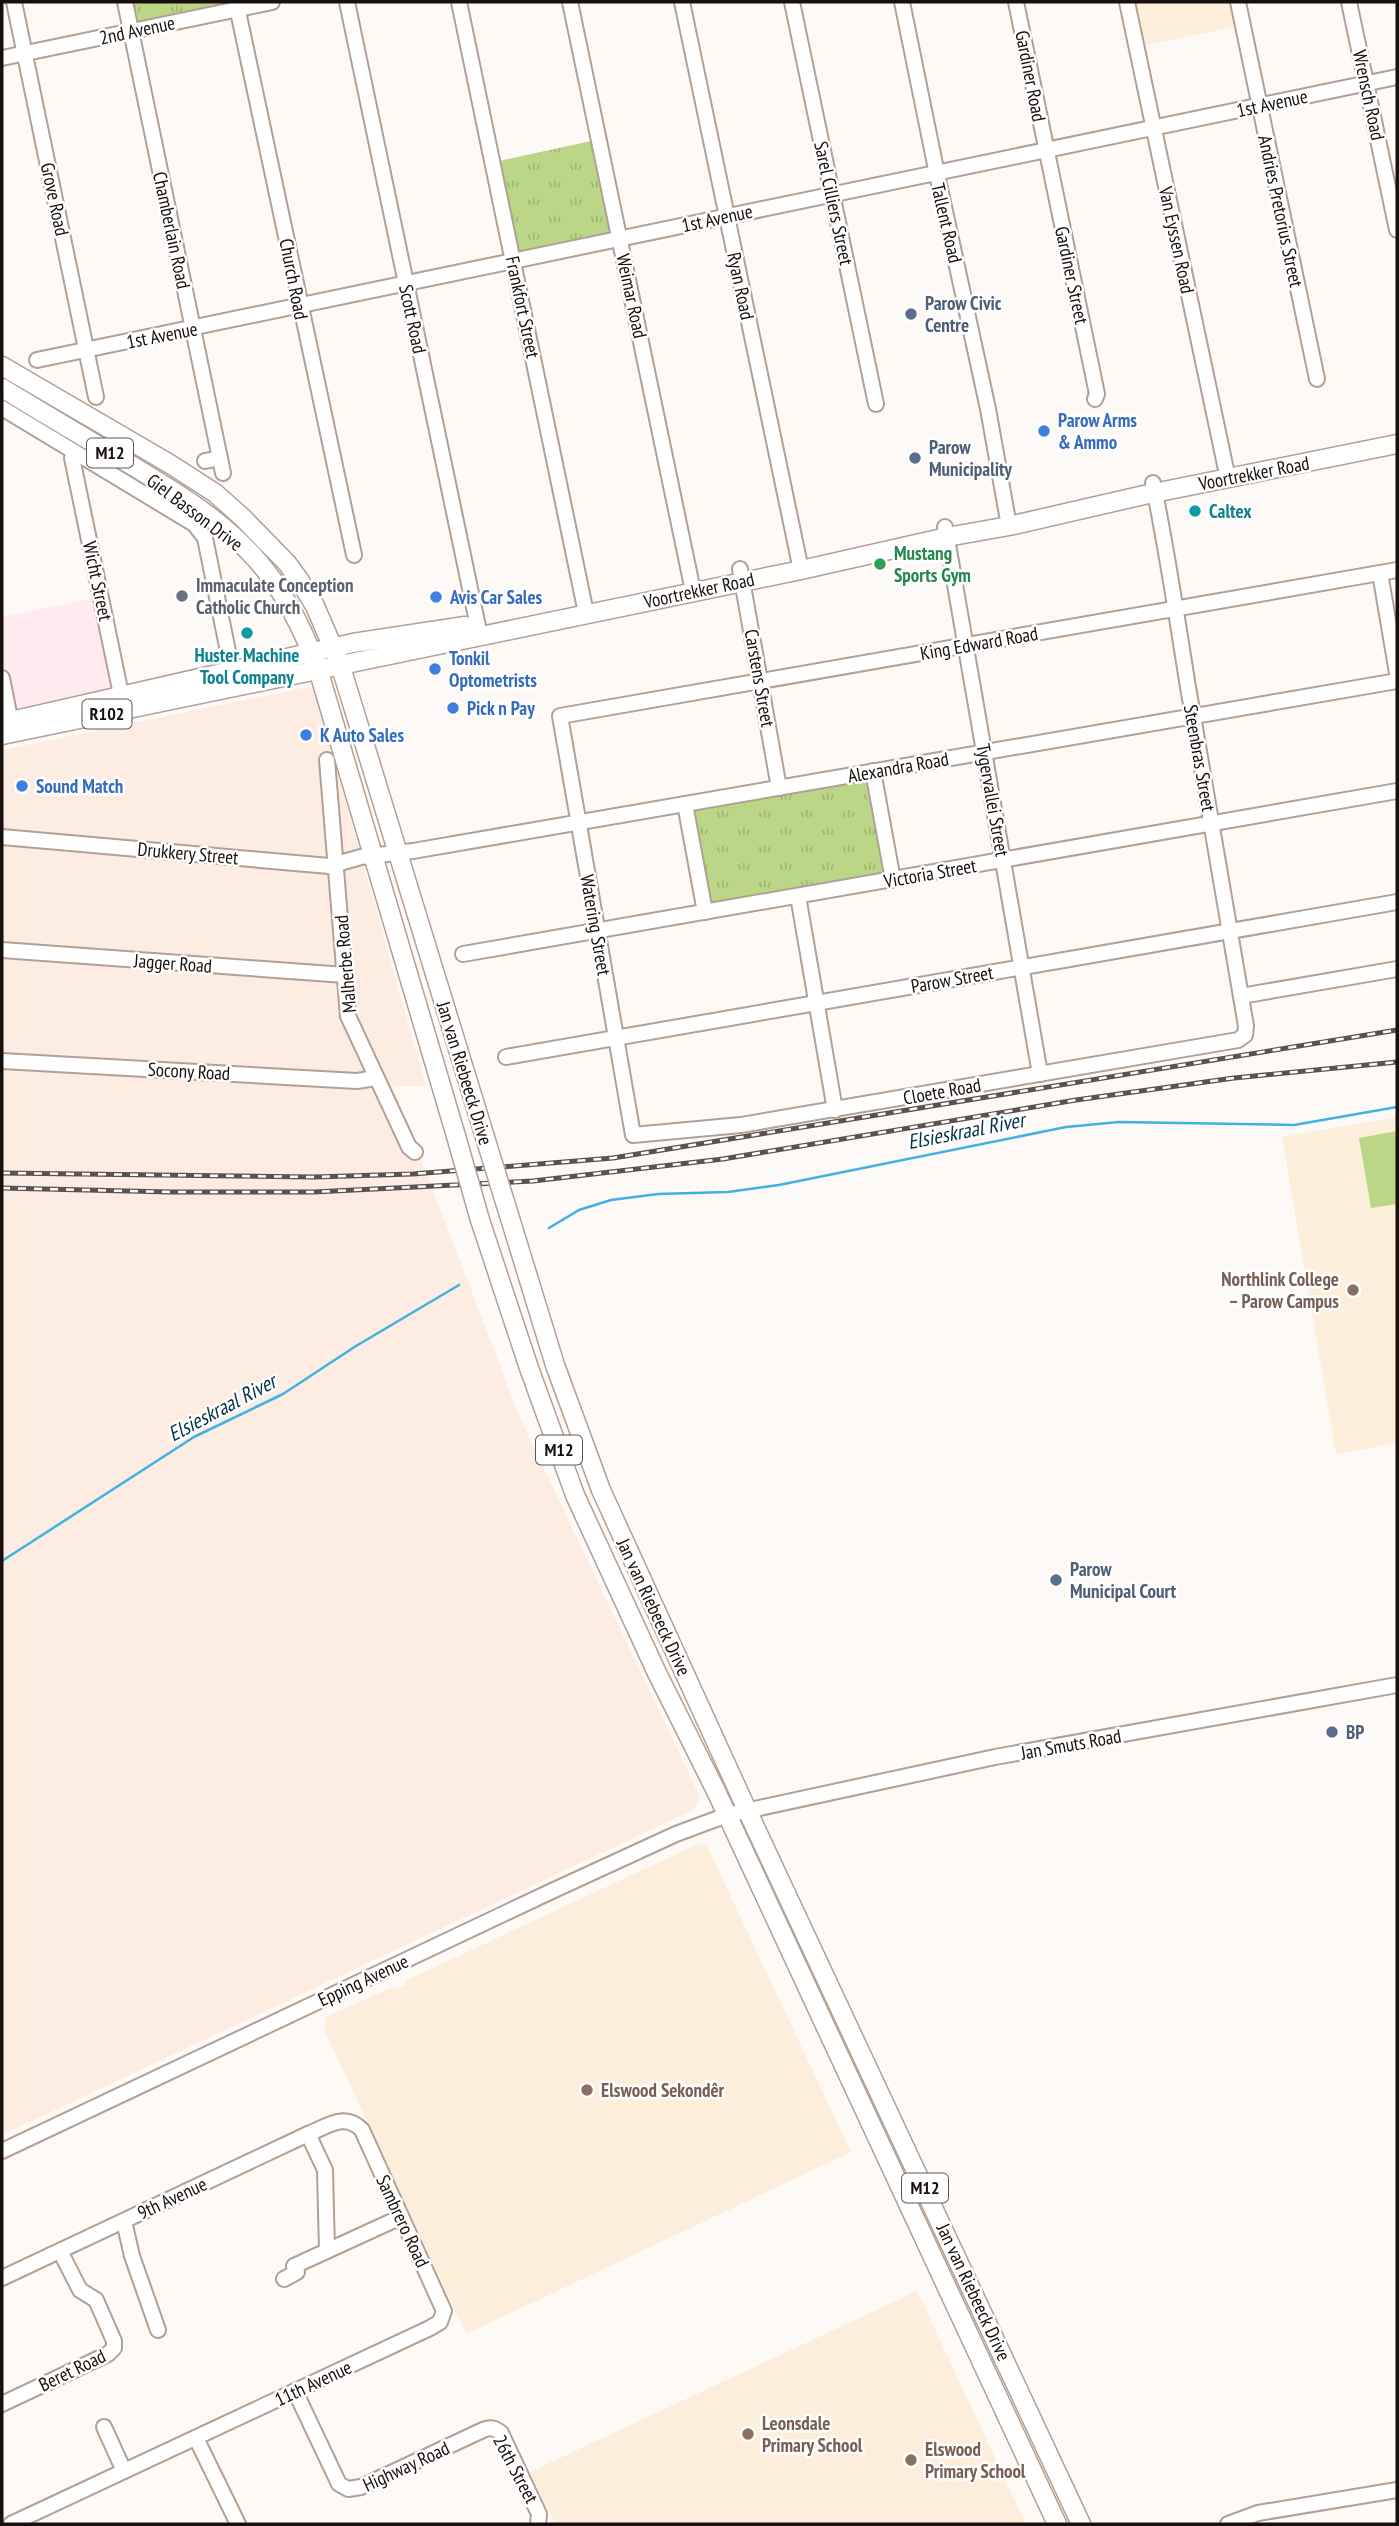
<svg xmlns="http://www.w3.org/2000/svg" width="1399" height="2526" viewBox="0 0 1399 2526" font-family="'PT Sans Narrow',sans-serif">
<defs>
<pattern id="grass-tufts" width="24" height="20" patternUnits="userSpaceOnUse" patternTransform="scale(1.75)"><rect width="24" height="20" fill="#bad686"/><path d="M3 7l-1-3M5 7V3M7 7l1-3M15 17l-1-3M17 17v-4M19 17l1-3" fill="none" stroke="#9fb772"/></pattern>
</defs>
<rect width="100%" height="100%" fill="#fdf9f6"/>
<polygon fill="#ffeaef" points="100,597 121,696 2,721 2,617"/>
<polygon fill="#fcece1" points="313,686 426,1086 393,1086 520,1418 700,1797 693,1810 2,2135 2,750"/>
<g fill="#fceeda">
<polygon points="1133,2 1230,2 1235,27 1142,46"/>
<polygon points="1397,1117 1397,1443 1336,1454 1282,1137"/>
<polygon points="698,1844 707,1846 851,2152 466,2334 324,2029 326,2017 393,1987 397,1989 405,1985 405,1981"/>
<polygon points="917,2291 1026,2524 555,2524 530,2472"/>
</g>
<g fill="url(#grass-tufts)">
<polygon points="133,2 230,2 230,3 139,22 136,21"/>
<polygon points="591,141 611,234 519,253 499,161"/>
<polygon points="869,779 885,872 882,875 712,904 708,902 692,810 694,808"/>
</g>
<polygon fill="#bad686" points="1397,1131 1397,1204 1371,1208 1359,1138"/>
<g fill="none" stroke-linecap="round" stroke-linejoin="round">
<g stroke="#40b1e3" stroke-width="2.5">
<polyline points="549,1228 579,1210 611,1200 658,1194 728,1192 779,1185 1066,1127 1119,1122 1294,1125 1397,1107"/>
<polyline points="2,1561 194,1437 283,1394 356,1346 459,1285"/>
</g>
<g stroke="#b3a094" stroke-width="18">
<g id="minor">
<polyline points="14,2 96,397"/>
<polyline points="125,2 223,473"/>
<polyline points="236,2 354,555"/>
<polyline points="347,2 480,636"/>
<polyline points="459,2 586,613"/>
<polyline points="570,2 693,591"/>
<polyline points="682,2 801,570"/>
<polyline points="792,2 876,404"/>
<polyline points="902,2 938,179 988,409 1009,526"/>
<polyline points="1016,2 1097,394 1095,399"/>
<polyline points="1127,2 1228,479"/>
<polyline points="1238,2 1317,379"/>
<polyline points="1349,2 1397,230"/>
<polyline points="2,58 272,2"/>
<polyline points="37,360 1397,77"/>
<polyline points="2,408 194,524 205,538 232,671"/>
<polyline points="75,452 72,458 123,704"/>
<polyline points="205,461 220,458"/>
<path d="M1153 483C1167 550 1177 619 1188 687 1207 800 1227 913 1246 1026L1245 1035 1238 1040 741 1125 633 1135 560 716 1397 570"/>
<polyline points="945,527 1040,1074"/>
<polyline points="740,569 779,788"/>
<polyline points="1380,573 1397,673"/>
<polyline points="2,678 12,728"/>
<polyline points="327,760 348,1016 409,1147 415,1152"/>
<polyline points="873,771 893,880"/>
<polyline points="685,804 705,912"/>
<polyline points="2,837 329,866 361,857 413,851 1397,681"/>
<polyline points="798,896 835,1110"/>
<polyline points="2,950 345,975"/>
<polyline points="463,954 1397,791"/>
<polyline points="1241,996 1397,969"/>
<polyline points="506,1057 1397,902"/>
<polyline points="2,1061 357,1081 376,1078"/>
<polyline points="308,2134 325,2170 327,2251"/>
<polyline points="2,2151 552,1891 676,1834 727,1815 995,1757 1397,1685"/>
<polyline points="124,2221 132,2256 158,2330"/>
<path d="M2 2278 308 2134C328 2126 345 2112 362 2130L444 2311 440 2322 430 2328 11 2524"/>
<polyline points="284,2279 297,2272 294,2266 401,2217"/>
<path d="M295 2391 339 2484 348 2489 361 2487 483 2430C491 2427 495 2428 501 2433L539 2514 538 2524"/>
<polyline points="2,2404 108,2354 114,2348 114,2341 96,2300 80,2290 60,2251"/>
<polyline points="104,2427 124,2471"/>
<polyline points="196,2438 238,2524"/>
<polyline points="1228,2524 1258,2513 1397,2490"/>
</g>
</g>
<g stroke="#b3a094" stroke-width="21">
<g id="major">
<polyline points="2,366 170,464 215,493 242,517 287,563 300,581 315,606 340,664 484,1134"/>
<path d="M2 388C43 413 85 438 126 462 171 489 220 518 255 558 284 590 303 629 318 669L456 1136"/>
<polyline points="2,723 353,643 465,626"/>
<polyline points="2,735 801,570 947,537 1009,526 1144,495 1397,444"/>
<polyline points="509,1215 555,1365 601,1490 747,1810 1081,2524"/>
<polyline points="480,1220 529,1368 575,1495 657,1673 716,1791 1057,2524"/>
</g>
</g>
<use href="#minor" stroke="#fff" stroke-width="14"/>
<use href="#major" stroke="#fff" stroke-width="18"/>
<g stroke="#59524f" stroke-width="5">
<g id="rail">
<polyline points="2,1173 314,1177 413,1174 613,1158 1397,1030"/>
<polyline points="2,1188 170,1192 314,1192 533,1181 723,1159 1076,1100 1234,1078 1397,1062"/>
</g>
</g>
<use href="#rail" stroke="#fff" stroke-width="2.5" stroke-dasharray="8" stroke-linecap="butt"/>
<g stroke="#b3a094" stroke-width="21" stroke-linecap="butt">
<g id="major-bridge">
<polyline points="484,1134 509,1215"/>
<polyline points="456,1136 480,1220"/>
</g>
</g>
<use href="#major-bridge" stroke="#fff" stroke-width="18"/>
</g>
<g fill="#5c6f8a" stroke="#fff" stroke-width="2.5">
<circle cx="911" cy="314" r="7"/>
<circle cx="915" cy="458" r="7"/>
<circle cx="1056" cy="1580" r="7"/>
<circle cx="1332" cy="1732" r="7"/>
</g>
<g fill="#3f7fe0" stroke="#fff" stroke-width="2.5">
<circle cx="1044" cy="431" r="7"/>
<circle cx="436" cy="597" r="7"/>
<circle cx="435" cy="669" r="7"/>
<circle cx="453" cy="708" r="7"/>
<circle cx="306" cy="735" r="7"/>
<circle cx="22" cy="786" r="7"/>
</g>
<g fill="#0f9aa8" stroke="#fff" stroke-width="2.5">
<circle cx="1195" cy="511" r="7"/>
<circle cx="247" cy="633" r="7"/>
</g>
<circle fill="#2e9e5b" stroke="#fff" stroke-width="2.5" cx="880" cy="564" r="7"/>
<circle fill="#6b7280" stroke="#fff" stroke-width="2.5" cx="182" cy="596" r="7"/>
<g fill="#8d6e63" stroke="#fff" stroke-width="2.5">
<circle cx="1353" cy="1290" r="7"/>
<circle cx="587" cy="2090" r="7"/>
<circle cx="748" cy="2434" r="7"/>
<circle cx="911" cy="2460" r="7"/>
</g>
<g text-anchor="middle" stroke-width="5" stroke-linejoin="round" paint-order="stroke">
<g fill="#fff" stroke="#5d5855" stroke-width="2">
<rect x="87" y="438.5" width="46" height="29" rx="5"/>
<rect x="82.5" y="699.5" width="49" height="29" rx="5"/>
<rect x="536" y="1435.5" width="46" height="29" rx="5"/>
<rect x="902" y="2173.5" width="46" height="29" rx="5"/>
</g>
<g font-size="18" font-weight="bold" fill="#17100c">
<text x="110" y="459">M12</text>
<text x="107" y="720">R102</text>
<text x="559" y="1456">M12</text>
<text x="925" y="2194">M12</text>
</g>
<g font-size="19" fill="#17100c" stroke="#fff">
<text transform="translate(137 30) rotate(-12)" y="7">2nd Avenue</text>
<text transform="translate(1031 76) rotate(79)" y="7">Gardiner Road</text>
<text transform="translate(1369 95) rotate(78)" y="7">Wrensch Road</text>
<text transform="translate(1272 103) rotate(-12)" y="7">1st Avenue</text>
<text transform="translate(55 199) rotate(78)" y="7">Grove Road</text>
<text transform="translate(834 203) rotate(78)" y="7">Sarel Cilliers Street</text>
<text transform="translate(1281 211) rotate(78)" y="7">Andries Pretorius Street</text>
<text transform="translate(717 218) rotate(-12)" y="7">1st Avenue</text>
<text transform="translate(947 223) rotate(77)" y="7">Tallent Road</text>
<text transform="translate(172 230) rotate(78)" y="7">Chamberlain Road</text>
<text transform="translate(1177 240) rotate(78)" y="7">Van Eyssen Road</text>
<text transform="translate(1072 275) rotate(78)" y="7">Gardiner Street</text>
<text transform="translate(294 279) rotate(79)" y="7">Church Road</text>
<text transform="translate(741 286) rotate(78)" y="7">Ryan Road</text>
<text transform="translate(632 296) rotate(78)" y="7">Weimar Road</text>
<text transform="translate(523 307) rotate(78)" y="7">Frankfort Street</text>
<text transform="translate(413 319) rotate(78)" y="7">Scott Road</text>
<text transform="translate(162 335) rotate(-11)" y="7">1st Avenue</text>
<text transform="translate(1254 473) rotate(-11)" y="7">Voortrekker Road</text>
<text transform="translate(195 512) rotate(37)" y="7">Giel Basson Drive</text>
<text transform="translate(98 581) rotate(78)" y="7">Wicht Street</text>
<text transform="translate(699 590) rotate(-12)" y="7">Voortrekker Road</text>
<text transform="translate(979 643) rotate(-10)" y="7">King Edward Road</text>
<text transform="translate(760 678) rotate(80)" y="7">Carstens Street</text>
<text transform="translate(1200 758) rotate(80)" y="7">Steenbras Street</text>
<text transform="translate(898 767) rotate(-10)" y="7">Alexandra Road</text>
<text transform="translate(993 800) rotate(80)" y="7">Tygervallei Street</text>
<text transform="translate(188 853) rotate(5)" y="7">Drukkery Street</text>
<text transform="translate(930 873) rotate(-10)" y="7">Victoria Street</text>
<text transform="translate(596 925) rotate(80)" y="7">Watering Street</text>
<text transform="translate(173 963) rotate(4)" y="7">Jagger Road</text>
<text transform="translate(345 964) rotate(-95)" y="7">Malherbe Road</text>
<text transform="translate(952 979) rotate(-10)" y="7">Parow Street</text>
<text transform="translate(189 1071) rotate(3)" y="7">Socony Road</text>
<text transform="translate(465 1073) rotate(73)" y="7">Jan van Riebeeck Drive</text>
<text transform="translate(942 1091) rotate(-10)" y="7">Cloete Road</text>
<text transform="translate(654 1607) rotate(65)" y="7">Jan van Riebeeck Drive</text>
<text transform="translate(1071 1744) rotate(-10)" y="7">Jan Smuts Road</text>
<text transform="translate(363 1980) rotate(-25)" y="7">Epping Avenue</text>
<text transform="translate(172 2198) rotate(-25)" y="7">9th Avenue</text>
<text transform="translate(403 2221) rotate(65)" y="7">Sambrero Road</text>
<text transform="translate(974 2292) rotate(65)" y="7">Jan van Riebeeck Drive</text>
<text transform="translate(72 2370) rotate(-26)" y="7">Beret Road</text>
<text transform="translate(313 2383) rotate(-25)" y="7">11th Avenue</text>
<text transform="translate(406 2466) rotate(-25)" y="7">Highway Road</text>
<text transform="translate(516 2469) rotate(62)" y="7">26th Street</text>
</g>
<g font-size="19" font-weight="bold" fill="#4e5e75" stroke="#fff" text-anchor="start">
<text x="925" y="310">Parow Civic<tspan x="925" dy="22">Centre</tspan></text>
<text x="929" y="454">Parow<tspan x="929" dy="22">Municipality</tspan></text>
<text x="1070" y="1576">Parow<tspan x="1070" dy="22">Municipal Court</tspan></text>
<text x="1346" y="1739">BP</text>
</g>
<g font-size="19" font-weight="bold" fill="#366cbe" stroke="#fff" text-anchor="start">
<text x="1058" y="427">Parow Arms<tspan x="1058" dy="22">&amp; Ammo</tspan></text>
<text x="450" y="604">Avis Car Sales</text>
<text x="449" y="665">Tonkil<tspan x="449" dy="22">Optometrists</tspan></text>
<text x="467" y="715">Pick n Pay</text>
<text x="320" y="742">K Auto Sales</text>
<text x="36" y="793">Sound Match</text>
</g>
<g font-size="19" font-weight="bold" fill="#0d838f" stroke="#fff" text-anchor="start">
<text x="1209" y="518">Caltex</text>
<text x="247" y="662" text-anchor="middle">Huster Machine<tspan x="247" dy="22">Tool Company</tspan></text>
</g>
<g font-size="19" font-weight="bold" fill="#27864d" stroke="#fff" text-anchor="start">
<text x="894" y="560">Mustang<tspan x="894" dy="22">Sports Gym</tspan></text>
</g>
<g font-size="19" font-weight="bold" fill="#5b616d" stroke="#fff" text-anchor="start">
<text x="196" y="592">Immaculate Conception<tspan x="196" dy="22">Catholic Church</tspan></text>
</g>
<g font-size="19" font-weight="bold" fill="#785e54" stroke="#fff" text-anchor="start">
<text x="1339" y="1286" text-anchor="end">Northlink College<tspan x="1339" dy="22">– Parow Campus</tspan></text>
<text x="601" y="2097">Elswood Sekondêr</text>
<text x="762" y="2430">Leonsdale<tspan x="762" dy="22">Primary School</tspan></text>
<text x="925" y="2456">Elswood<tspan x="925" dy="22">Primary School</tspan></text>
</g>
<g font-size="21" font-style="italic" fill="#013448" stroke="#fff">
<text transform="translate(966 1131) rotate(-11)" y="7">Elsieskraal River</text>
<text transform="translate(222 1408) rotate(-28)" y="7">Elsieskraal River</text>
</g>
</g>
<rect width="1399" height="2526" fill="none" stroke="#17100c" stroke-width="7"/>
</svg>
